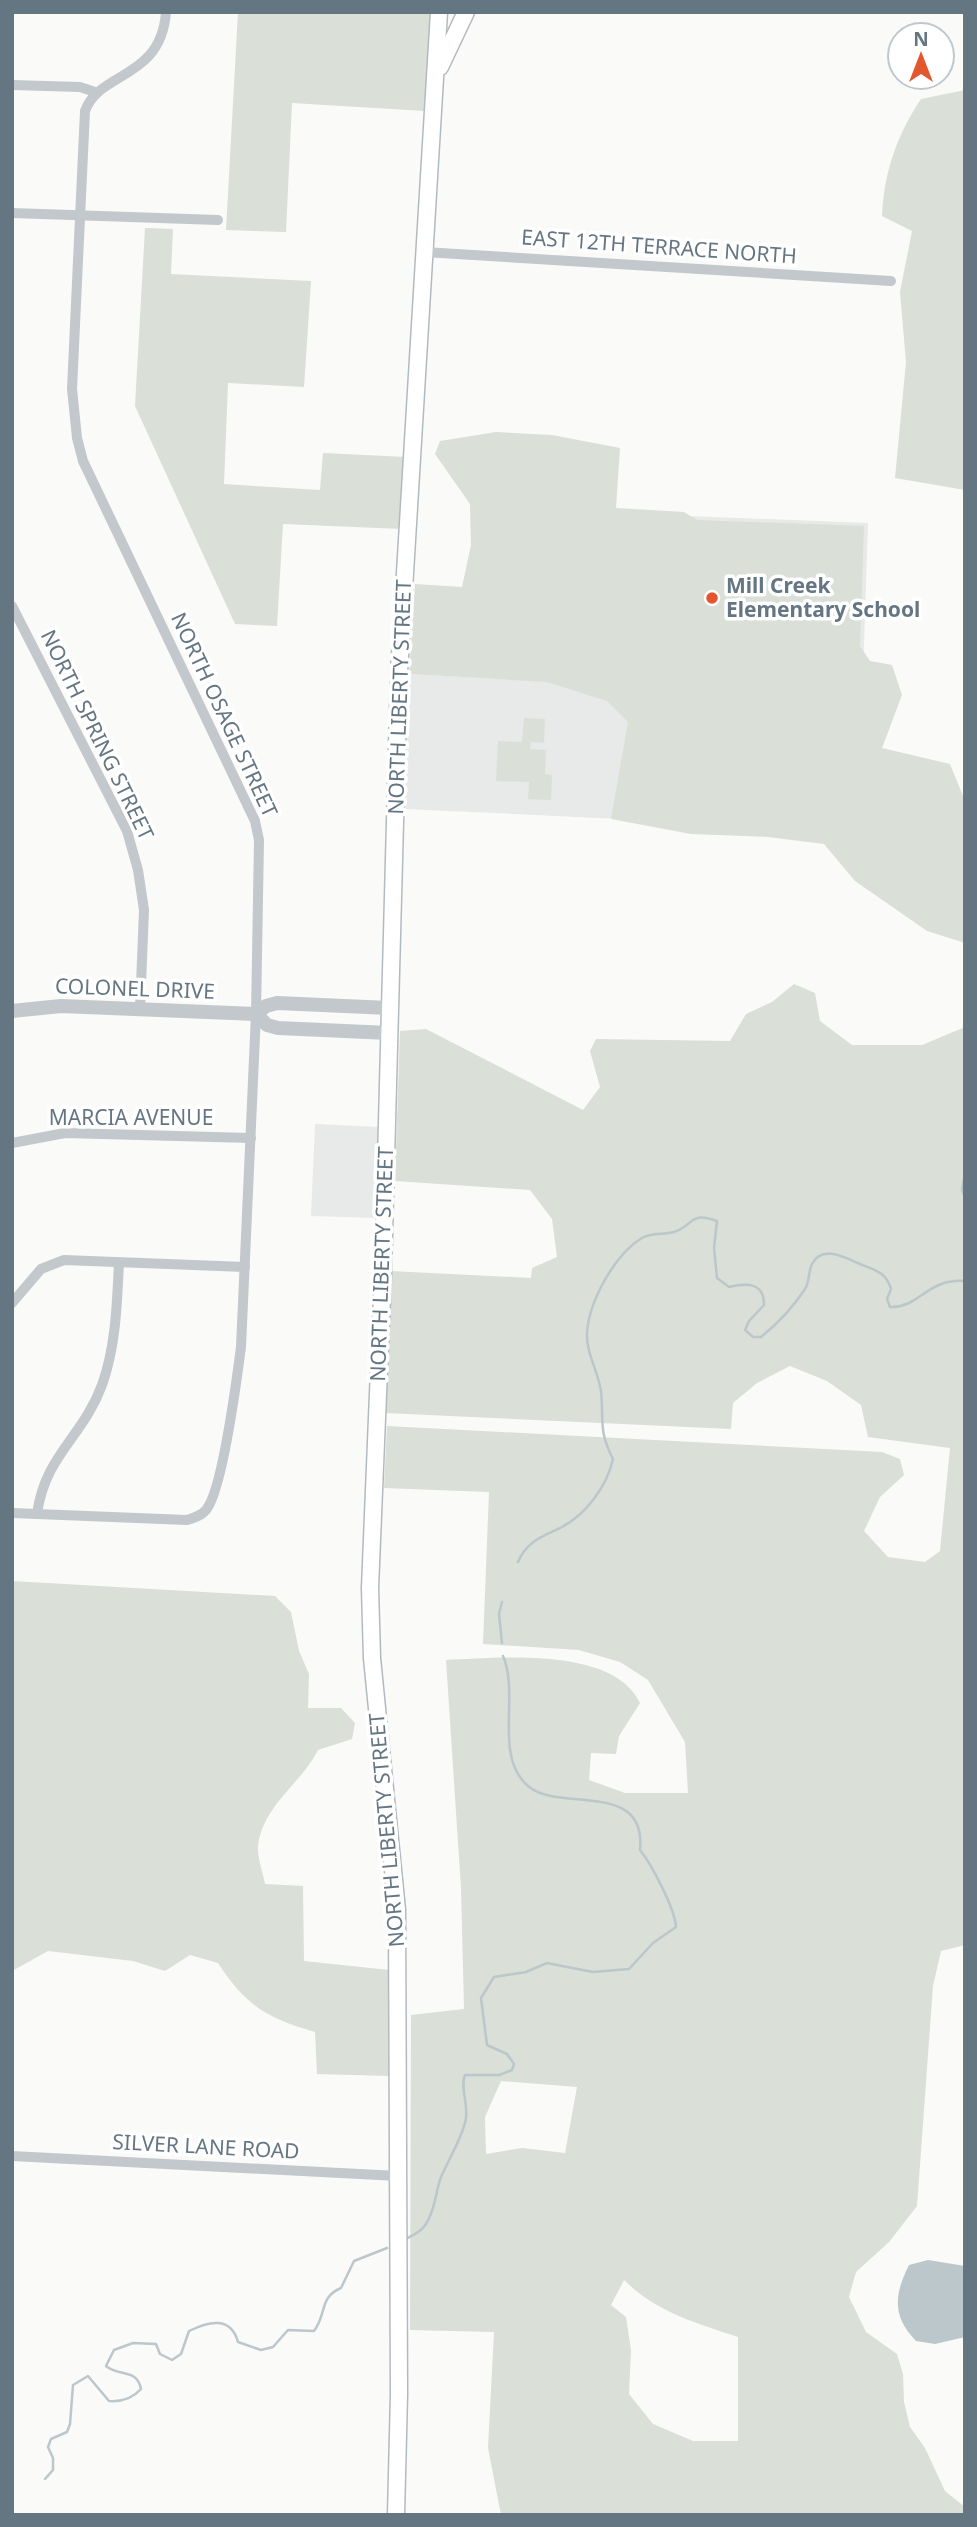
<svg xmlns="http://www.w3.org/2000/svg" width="977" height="2527" viewBox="0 0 977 2527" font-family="'Noto Sans',sans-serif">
<rect width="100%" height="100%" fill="#fafaf8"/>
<g fill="#e8e9e9">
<polygon points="561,511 868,523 858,830 405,809 409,674 557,682"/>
<polygon points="315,1124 380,1127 377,1218 311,1216"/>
</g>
<g fill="#dadfd7" fill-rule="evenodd">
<polygon points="238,12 430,12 425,111 292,103 286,232 226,230"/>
<path d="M965 90V490L895 478 906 362 900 292 912 231 882 216C884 172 897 135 921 99Z"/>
<polygon points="145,228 173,229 171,274 311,281 304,387 228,383 224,484 320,490 323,453 406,457 402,529 283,524 277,626 235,624 135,406"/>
<polygon points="496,432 552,435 620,448 616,508 684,512 697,520 864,526 860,646 870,661 892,665 902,695 882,748 950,764 965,801 965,943 927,931 855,881 824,844 768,837 691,834 611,819 628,722 607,701 547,682 409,674 415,584 462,587 471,545 470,504 435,454 440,441"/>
<polygon points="524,718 545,719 544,743 531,742 530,749 546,750 545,774 552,775 551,800 528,799 529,782 496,781 498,741 522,742"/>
<path d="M794 984 815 993 820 1021 852 1045H922L965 1027V1945L941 1951 933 1986 917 2206 889 2242 856 2272 849 2297 866 2332 897 2354 903 2374 904 2402 910 2427 925 2448 945 2491 965 2507V2515H501L488 2448 494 2332 410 2330 411 2015 464 2009 461 1888 446 1660C498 1658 613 1646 640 1703L619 1736 616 1754 591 1753 589 1780 625 1793H688L685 1742 648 1680 620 1662 579 1650 483 1644 489 1492 384 1488 387 1426 882 1452 900 1459 904 1475 880 1497 864 1531 888 1557 925 1562 940 1551 950 1448 868 1437 861 1405 827 1381 790 1366 757 1383 733 1403 731 1429 386 1413 391 1271 531 1278 532 1268 557 1257 552 1219 530 1190 395 1181 400 1031 426 1029 583 1110 600 1087 590 1051 596 1039 730 1041 746 1014 772 1002ZM501 2081 577 2087 565 2153 522 2148 486 2154 485 2117ZM624 2280C656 2312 696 2323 738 2337V2441H693L653 2424 629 2394 631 2350 626 2317 611 2305Z"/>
<path d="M12 1581 275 1596 291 1612 299 1651 309 1674 308 1708H341L355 1723 352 1739 318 1750C301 1784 263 1805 258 1846 257 1857 263 1873 265 1884L303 1886 304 1961 389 1970 391 2076 317 2074 315 2032C267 2018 246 2006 218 1963L190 1955 165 1971 133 1961 48 1951 12 1971Z"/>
</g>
<path fill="#bbc7cb" d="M928 2260 965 2266V2337L935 2344 916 2341C892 2316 894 2295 909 2265Z"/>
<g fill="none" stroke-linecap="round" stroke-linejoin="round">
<g stroke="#bbc7cb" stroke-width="2.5">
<polyline points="965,1173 962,1190 965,1197"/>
<path d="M518 1562C526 1542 543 1536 560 1528 586 1515 607 1486 613 1459 598 1430 604 1420 601 1391 598 1371 586 1353 587 1333 589 1301 615 1254 642 1238 652 1232 664 1235 674 1232 695 1225 689 1211 717 1221L714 1248 717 1278 729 1287C747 1283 764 1282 764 1305L749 1321 745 1330 753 1337H761C777 1324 794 1306 805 1289 810 1281 808 1272 812 1264 822 1244 846 1258 860 1264 875 1270 886 1272 891 1289L887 1299 890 1307C920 1308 927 1278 965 1281"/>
<polyline points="502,1602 499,1614 502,1643"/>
<path d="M404 2240C413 2235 421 2232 426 2224 436 2208 435 2193 441 2177 448 2161 464 2134 466 2118 468 2103 460 2087 465 2075H499L512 2070 514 2064 507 2054 487 2045 481 1998 494 1977 526 1972 547 1963 593 1972 629 1969 653 1943 676 1927C675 1909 652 1865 640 1850 647 1779 558 1813 528 1786 493 1756 520 1695 503 1656"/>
<path d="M45 2479 53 2470V2458L48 2447 51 2439 67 2432 70 2424 73 2385 88 2376 109 2401C122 2402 132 2399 141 2389 137 2368 119 2377 106 2366L114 2350 133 2343 156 2344 160 2354 172 2360 181 2354 189 2331C209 2321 231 2316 238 2342L261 2350 273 2347 288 2330 314 2331C327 2314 319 2297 341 2288L354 2261 387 2248"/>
</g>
<g stroke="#b3babf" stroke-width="19">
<g id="secondary">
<polyline points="440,67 466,12"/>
<polyline points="396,2515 399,2394 397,1910 372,1658 370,1588 383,1272 399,672 439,12"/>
</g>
</g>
<g stroke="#c3c8cc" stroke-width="10">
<polyline points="12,85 80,87 95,92"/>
<polyline points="12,213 218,220"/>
<polyline points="424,252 891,281"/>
<polyline points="12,606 127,831 138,870 144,910 140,1009"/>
<polyline points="12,1143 65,1133 251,1138"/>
<polyline points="12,1303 41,1269 64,1260 245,1267"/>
<path d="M12 1513 187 1520C194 1518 201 1516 206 1510 223 1490 237 1377 241 1347L256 1014 259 840 255 821 83 461 77 438 72 389 85 111C99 71 161 80 166 12"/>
<path d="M37 1514C45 1455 83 1437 102 1385 116 1346 117 1303 119 1262"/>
<polyline points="12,2156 398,2176"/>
</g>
<g stroke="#c3c8cc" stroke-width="14">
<polyline points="12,1011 61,1006 256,1014 267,1025 278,1028 389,1033"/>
<polyline points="256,1014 266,1006 277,1003 389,1008"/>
</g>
<use href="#secondary" stroke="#fff" stroke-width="16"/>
</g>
<circle fill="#e4572e" stroke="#fff" stroke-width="2.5" cx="712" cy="598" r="7"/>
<g text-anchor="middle" stroke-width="7" stroke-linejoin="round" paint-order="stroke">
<g font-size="21" fill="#657683" stroke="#fff">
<text transform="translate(659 247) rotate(4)" y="7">EAST 12TH TERRACE NORTH</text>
<text transform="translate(400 697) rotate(-88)" y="7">NORTH LIBERTY STREET</text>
<text transform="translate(224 715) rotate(65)" y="7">NORTH OSAGE STREET</text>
<text transform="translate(97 735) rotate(64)" y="7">NORTH SPRING STREET</text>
<text transform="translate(135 989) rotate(2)" y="7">COLONEL DRIVE</text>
<text x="131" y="1125">MARCIA AVENUE</text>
<text transform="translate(382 1264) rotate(-88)" y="7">NORTH LIBERTY STREET</text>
<text transform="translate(387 1830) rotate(-95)" y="7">NORTH LIBERTY STREET</text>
<text transform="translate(206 2147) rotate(3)" y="7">SILVER LANE ROAD</text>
</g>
<g font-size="21" font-weight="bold" fill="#657683" stroke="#fff" text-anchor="start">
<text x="726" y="593">Mill Creek<tspan x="726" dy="24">Elementary School</tspan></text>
</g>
</g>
<rect width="977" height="2527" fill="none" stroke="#657683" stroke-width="28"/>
<g transform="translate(921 56)"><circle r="33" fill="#ffffff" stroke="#c1c8cd" stroke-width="2"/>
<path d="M0-5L12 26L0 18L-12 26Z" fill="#e4572e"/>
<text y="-10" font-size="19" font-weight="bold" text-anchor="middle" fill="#657683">N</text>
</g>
</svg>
